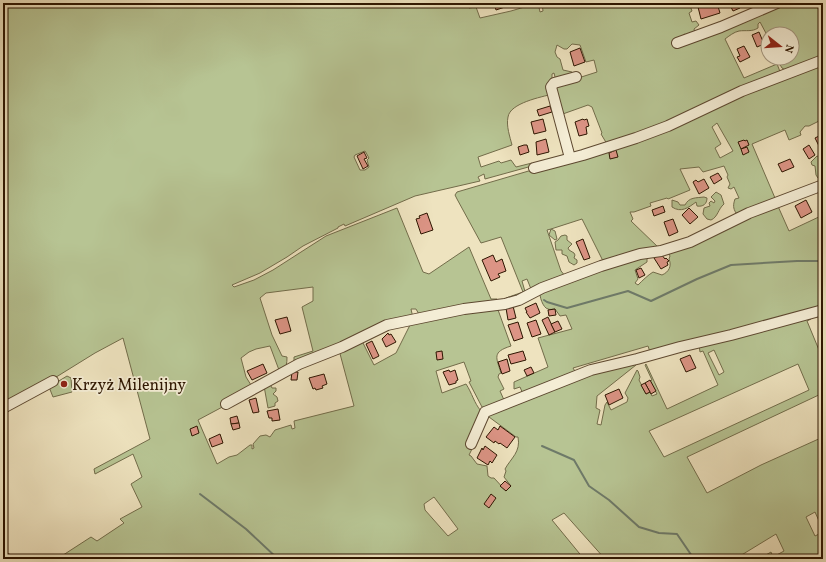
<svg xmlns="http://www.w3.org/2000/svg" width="826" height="562" viewBox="0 0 826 562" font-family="Vollkorn,serif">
<rect width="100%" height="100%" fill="#eee3bf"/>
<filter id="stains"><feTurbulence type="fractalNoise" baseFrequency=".005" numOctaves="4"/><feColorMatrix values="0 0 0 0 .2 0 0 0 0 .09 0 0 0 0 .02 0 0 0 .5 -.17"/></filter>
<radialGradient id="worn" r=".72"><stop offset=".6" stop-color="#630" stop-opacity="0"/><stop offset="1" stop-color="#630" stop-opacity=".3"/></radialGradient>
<g fill="#b7c493" stroke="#726c4a" fill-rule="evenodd">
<path d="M3 3H468L469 8 476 7 480 18 511 11 538 3 540 12 543 11 542 3H689L692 11 689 13 692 22 696 21 699 25 694 29 695 33 703 30V33L689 38 685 34 675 40 677 46 727 28 781 3H816L823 20V59L787 71 782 68 779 63H781L779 58H792V34H768V37L760 22 758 24V28C752 32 746 30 739 31 734 32 729 36 725 39L744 78 777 64 781 74C723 97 668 128 608 144H607L601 134 602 133 592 107 588 105 560 115 553 94C541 97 510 103 508 117 506 126 510 137 512 145L478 157 481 167 499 161 501 163 511 160 516 167 532 163V166L485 179 484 174 478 177 480 181 415 196 345 226 344 224 338 227V228L303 246 287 257 260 273 232 285 234 287 254 280 273 270 326 236 397 208 423 272 429 274 469 247 491 299H497L493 304 470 306 420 316 416 309H411L413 318 386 324 358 338 296 363 294 361V357L313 351 302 307 313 301V287L266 293 260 298 272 335 282 356 287 357C287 370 284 370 273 376L272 373 279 370 270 346 256 349 249 352 241 358 246 377 251 385 255 383 256 385 228 401V404L198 420 217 464 229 457 237 455 250 445H252V449L254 448 253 444 260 436 266 435 270 437 275 430 291 425 292 429 295 428 294 421 354 406 339 350 362 341 374 365 396 353 411 323 459 313 497 307 511 346C492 352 496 357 501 373L499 374 498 377 504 389 500 391 504 400 510 399V401L488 409 482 407 469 382 471 381 464 362 436 371 442 393 466 384C472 393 474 403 481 411L469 444 473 447 469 455 471 456 477 464 487 466 488 476 491 478H494L506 491 511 486 504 477 506 471 505 469C511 458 521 452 518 437H516L489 417 484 418 478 427 483 417 486 414 585 374 634 362 636 365 597 396 596 408 600 410 597 424 601 425 605 405 607 402 611 410 627 402 628 398 625 393 637 370 638 371 640 377 639 380 646 394 650 392 652 396 657 394 650 381 652 380 645 365 646 364 667 409 718 385 703 351 700 352 699 345 810 316 811 319 807 321 819 350 821 351 823 350V393L687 457 707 493 761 465 823 437V530L815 512 806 517 815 536 823 532V559H759L771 552 773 557 784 551 776 534 735 559H605L564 513 552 520 584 559H57L91 537 97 541 124 523 120 519 142 507 131 484 142 477 133 454 95 474 94 469 150 439 123 338 95 353 53 379 3 407ZM572 44 580 45 586 62 594 60 597 72 550 87 552 83V74L554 73 556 81 572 76V72L563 70 560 59 557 57 555 52 557 45 564 49H567ZM365 151 369 158 367 160 369 167 365 170H360L354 157 355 155ZM714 350 724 372 719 375 708 353ZM798 364 809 390 664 457 649 431ZM434 497 458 529 448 536 425 510 424 504Z"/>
<path d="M823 64V119L809 126H805L800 132 801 135 789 140 785 130 752 144 775 198 745 212 736 213C733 208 733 205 735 199L739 198 734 187 731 189 728 188 730 184 727 177 728 175 724 166 703 172 699 167 680 169 690 190 668 199 667 198 650 203 651 206 634 212H630L633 219 631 221 659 248 604 263 582 219 551 229 555 231 557 239 555 240 549 235 551 229 547 230 561 271 566 277 531 289 527 279 522 281 526 295 506 300V298L523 292 501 237 481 243 457 199 455 195 457 192 532 170 727 101ZM717 123 733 151 720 158 715 148 721 144 712 127Z"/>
<polygon points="817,156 820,157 821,162 823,163 823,176 818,178 816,175 815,166 812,165 811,162"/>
<path d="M716 192 721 195 724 204C718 209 718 217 711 220L707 219 703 214 704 208 710 206 709 203 711 201 714 203 715 201 711 197Z"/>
<path d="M704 197 707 198C707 204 703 207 697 206L696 202C688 208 681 213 672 207V200L678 202 680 205H685C689 197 696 198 704 197Z"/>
<path d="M777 204 789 231 823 215V309L523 394 520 387 514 389V382L548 367 538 338 572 329 566 315 560 316 555 309C553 309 550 310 548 309 543 308 539 296 540 291L647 254V262L635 270 638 279 635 283 638 285C642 281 648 275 653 272L662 275C669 272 672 266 669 259L670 256 669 254ZM648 346 650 352 576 373 573 368Z"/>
<polygon points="565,235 567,236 567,240 572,244 568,248 569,250 574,253 575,255 574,258 577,260 577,263 574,265 569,262 567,256 562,254 562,250 556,250 555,242 558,240 561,236"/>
<polygon points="67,376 71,378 72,392 53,397 49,387"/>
<polygon points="270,384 272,388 276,388 276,391 273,394 277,397 278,401 275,403 275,406 268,408 264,386"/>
</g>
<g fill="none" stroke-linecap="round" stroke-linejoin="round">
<g stroke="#6e7a69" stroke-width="2">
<polyline points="544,300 547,302 567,308 628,291 651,301 697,279 731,265 797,261 823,261"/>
<polyline points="542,446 574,460 589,486 609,500 639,527 659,533 677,534 694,559"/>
<polyline points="200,494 246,529 278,559"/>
</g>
</g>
<g fill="#dc9485" stroke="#2d1500">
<polygon points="494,3 503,3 505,7 496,10"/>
<polygon points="710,3 717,3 720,13 701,19 698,7"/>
<polygon points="729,3 738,3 740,8 733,11"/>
<polygon points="759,32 764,44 757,47 752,35"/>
<polygon points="744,46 750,57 740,62 737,57 740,56 737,49"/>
<polygon points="580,48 585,62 574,66 570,52"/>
<polygon points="550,106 552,112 539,116 537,110"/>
<polygon points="543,119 546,131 534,134 531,122"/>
<polygon points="583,119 584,120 587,119 589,126 586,127 587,134 579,136 575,122"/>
<polygon points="823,134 823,149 821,150 815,138"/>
<polygon points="546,139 549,152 537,155 536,142"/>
<polygon points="744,140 745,141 747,140 749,145 741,149 738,142"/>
<polygon points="524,145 527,145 529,152 520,155 518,147"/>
<polygon points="809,145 815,155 809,159 803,149"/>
<polygon points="747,147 749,152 743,155 741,149"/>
<polygon points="616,150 618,157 610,159 609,153"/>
<polygon points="364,152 367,158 364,159 368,166 363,169 357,156"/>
<polygon points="790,159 794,167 782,172 778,164"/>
<polygon points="718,173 722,179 714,184 710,177"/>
<polygon points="704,179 709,188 699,194 693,182 696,180 698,182"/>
<polygon points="806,200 812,212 801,218 795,206"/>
<polygon points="663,206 665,212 654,216 652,210"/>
<polygon points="689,208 698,217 690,224 682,215"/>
<polygon points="427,213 433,230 421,234 416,219 420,218 419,216"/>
<polygon points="673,219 678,232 669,236 664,222"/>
<polygon points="583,239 590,258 584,260 576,242"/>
<polygon points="661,254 665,259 666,258 669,261 667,262 668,265 661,269 654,258"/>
<polygon points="493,255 496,262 502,259 506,271 498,274 500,277 491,281 482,260"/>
<polygon points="641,268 645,275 639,278 636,270"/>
<polygon points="536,303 540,313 530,318 526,312 527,312 525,308"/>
<polygon points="513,306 516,318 508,320 506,308"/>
<polygon points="555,309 556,315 549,316 548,310"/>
<polygon points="287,317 291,331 280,334 275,320"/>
<polygon points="548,317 555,332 549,335 542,320"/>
<polygon points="536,320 541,334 532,337 527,323"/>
<polygon points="558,321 562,329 555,332 551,324"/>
<polygon points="518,322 523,338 514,341 508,325"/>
<polygon points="388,333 389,335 391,334 396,342 386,347 382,339"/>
<polygon points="372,341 379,356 373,359 366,344"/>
<polygon points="442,351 443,359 437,360 436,352"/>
<polygon points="523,351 526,360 511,364 508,355"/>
<polygon points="690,355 696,368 686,372 680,359"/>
<polygon points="507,359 510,371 502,374 498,362"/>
<polygon points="263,364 267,373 252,380 247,371"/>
<polygon points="531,367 534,373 527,376 524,370"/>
<polygon points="449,370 450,372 455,370 458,380 456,381 456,383 449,385 443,372"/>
<polygon points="292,372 298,372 297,380 291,380"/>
<polygon points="324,374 327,384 322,386 323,388 316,390 315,388 313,389 309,378"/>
<polygon points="650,380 656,391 651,394 645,383"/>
<polygon points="645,383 650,392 646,394 641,385"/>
<polygon points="619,389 623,398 609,405 605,395"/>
<polygon points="256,398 259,412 253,413 249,400"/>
<polygon points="278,409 280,420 272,421 272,418 269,418 267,411"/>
<polygon points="237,416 239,423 231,424 230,418"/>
<polygon points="239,423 240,428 233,430 231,424"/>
<polygon points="197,426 199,433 192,436 190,429"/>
<polygon points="500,426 515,437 507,448 500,443 499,444 495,441 494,443 486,437 494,427 498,430"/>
<polygon points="220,434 223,443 212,447 209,439"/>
<polygon points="485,446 497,455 492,463 490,461 488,465 477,458 482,448 483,450"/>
<polygon points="505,481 511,486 506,491 500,486"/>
<polygon points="491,494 496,498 489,508 484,504"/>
</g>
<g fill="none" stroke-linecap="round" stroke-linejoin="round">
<g stroke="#5d4830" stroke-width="12">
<g id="minor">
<polyline points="677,43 721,27 777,3"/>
<polyline points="570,158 551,87 554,83 576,77"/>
<polyline points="534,168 583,155 636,138 668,126 742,91 823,60"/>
<polyline points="226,404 299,364 342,347 387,325 464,309 505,304 519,300 542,288 601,266 640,254 661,251 690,242 749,213 823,185"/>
<polyline points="3,408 53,381"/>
<polyline points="471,444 485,412 591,370 637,359 680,347 731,335 823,310"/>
<polyline points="3,558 7,559"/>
</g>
</g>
<use href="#minor" stroke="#f4edd5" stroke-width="10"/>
</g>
<circle fill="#8f2418" stroke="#f4edd5" stroke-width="1.5" cx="64" cy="384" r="4"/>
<g text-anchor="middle" stroke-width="3.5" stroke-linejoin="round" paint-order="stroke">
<g font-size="16" fill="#2d1500" stroke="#f4edd5" text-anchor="start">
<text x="72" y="390">Krzyż Milenijny</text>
</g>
</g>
<rect width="826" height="562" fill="none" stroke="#eee3bf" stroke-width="16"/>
<rect x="4" y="4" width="818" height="554" fill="none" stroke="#2d1500" stroke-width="2"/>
<rect x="8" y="8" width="810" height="546" fill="none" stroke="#2d1500"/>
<g transform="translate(780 46) rotate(107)"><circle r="19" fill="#f4edd5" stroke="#a49780"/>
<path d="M0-3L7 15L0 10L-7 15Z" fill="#8f2418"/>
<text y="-6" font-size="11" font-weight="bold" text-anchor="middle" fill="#2d1500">N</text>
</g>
<rect width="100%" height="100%" filter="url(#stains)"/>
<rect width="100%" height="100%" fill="url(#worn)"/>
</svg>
